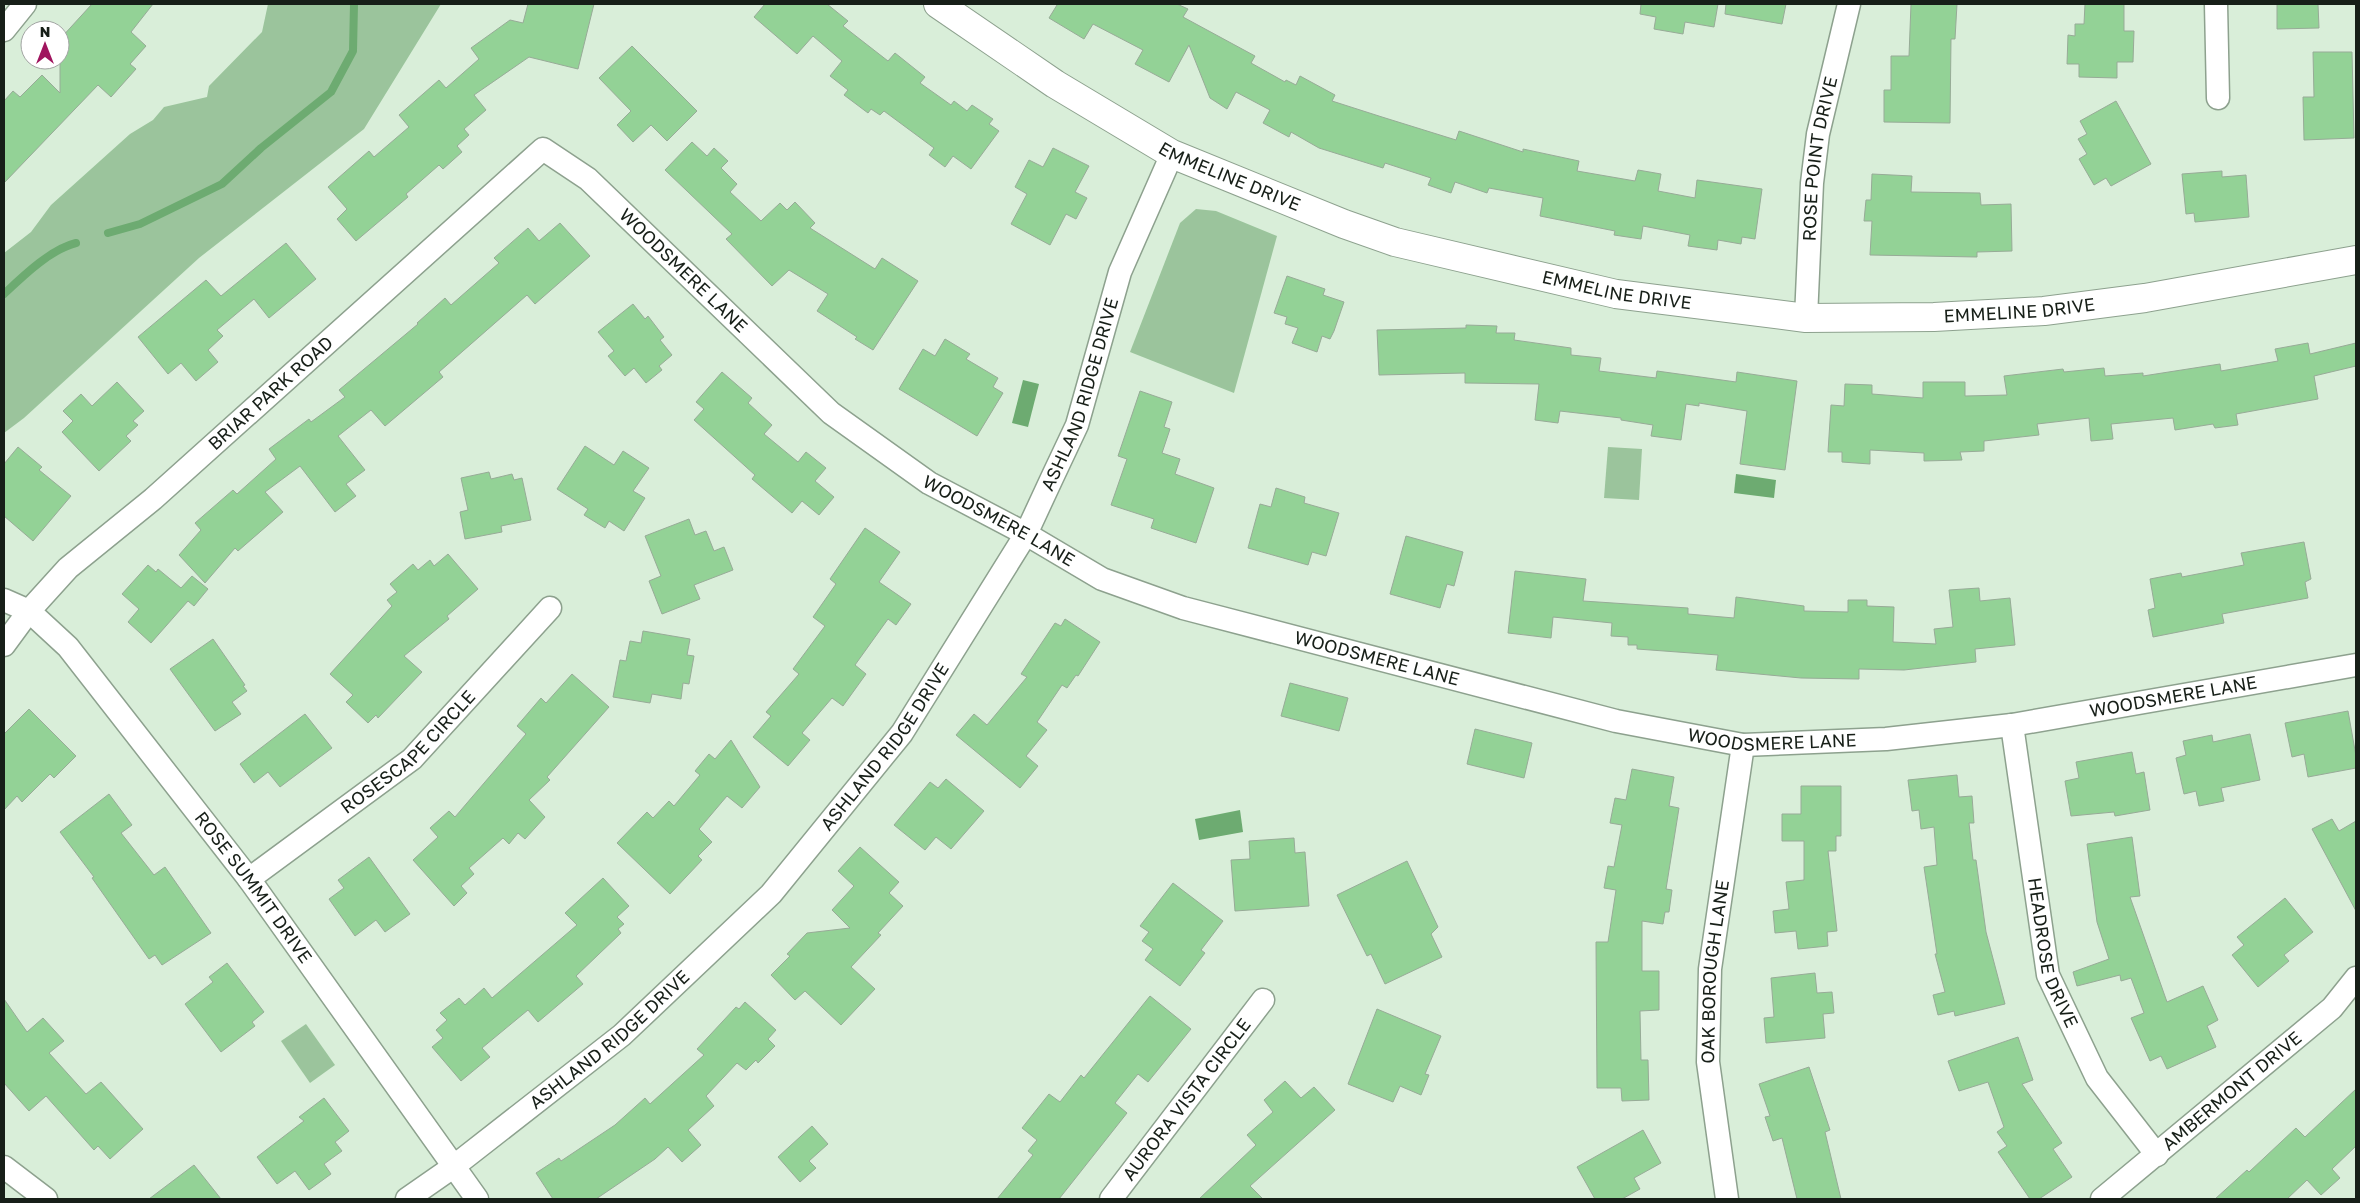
<svg xmlns="http://www.w3.org/2000/svg" width="2360" height="1203" viewBox="0 0 2360 1203" font-family="'Golos Text',sans-serif">
<rect width="100%" height="100%" fill="#d9eed9"/>
<g fill="#9bc49c">
<polygon points="268,4 441,4 364,129 199,258 24,418 4,433 4,253 31,232 51,205 130,134 153,120 164,107 207,97 209,86 262,32"/>
<polygon points="1196,209 1216,211 1277,236 1234,393 1130,352 1180,223"/>
<polygon points="1608,447 1642,449 1639,500 1604,498"/>
<polygon points="306,1024 335,1065 310,1083 281,1041"/>
</g>
<g fill="#6dab71">
<polygon points="1023,380 1039,384 1028,427 1012,423"/>
<polygon points="1736,474 1776,480 1774,498 1734,493"/>
<polygon points="1240,810 1243,832 1199,840 1195,819"/>
</g>
<g fill="none" stroke-linecap="round" stroke-linejoin="round">
<g stroke="#6dab71" stroke-width="8">
<polyline points="108,233 140,224 222,184 261,148 331,92 353,51 354,4"/>
<path d="M4 294C23 276 51 249 76 243"/>
</g>
</g>
<g fill="#93d296" stroke="#97ab97">
<polygon points="92,4 153,4 131,32 146,46 130,64 136,69 111,97 98,85 4,183 4,101 13,91 20,97 42,75 60,93 60,39"/>
<polygon points="528,4 594,4 578,69 529,57 474,95 486,110 464,129 469,135 457,146 462,152 443,169 439,165 406,194 408,197 356,241 337,219 347,209 328,187 369,151 374,157 409,127 399,115 439,80 446,88 479,59 471,48 510,20 523,23"/>
<polygon points="765,4 827,4 848,21 843,26 888,61 895,53 925,77 920,83 951,105 954,101 967,111 972,105 993,119 989,124 999,131 971,169 953,156 945,167 929,155 934,148 884,111 880,115 871,109 868,113 844,95 848,90 830,76 842,61 813,36 797,54 754,17"/>
<polygon points="1055,4 1177,4 1188,9 1183,17 1255,56 1251,63 1285,82 1286,80 1296,85 1300,76 1335,95 1332,101 1382,117 1456,140 1459,131 1523,152 1523,149 1579,161 1577,171 1635,181 1638,170 1661,174 1658,191 1695,198 1697,180 1762,189 1755,239 1742,237 1741,244 1718,240 1717,250 1688,246 1690,235 1643,226 1641,239 1614,235 1615,231 1540,216 1543,198 1489,188 1487,193 1455,182 1451,193 1428,185 1431,178 1385,163 1383,168 1319,148 1291,132 1289,137 1263,123 1270,110 1236,92 1227,109 1210,98 1189,45 1169,82 1135,64 1143,50 1093,24 1084,39 1049,18 1057,5"/>
<polygon points="1641,4 1718,4 1714,27 1685,22 1683,34 1654,29 1656,17 1640,14"/>
<polygon points="1726,4 1786,4 1782,24 1725,14"/>
<polygon points="1911,4 1957,4 1955,39 1951,39 1950,123 1884,122 1884,90 1891,90 1891,56 1909,56"/>
<polygon points="2085,4 2124,4 2124,31 2134,31 2133,62 2117,62 2117,78 2079,77 2079,64 2067,64 2068,35 2075,36 2075,24 2084,24"/>
<polygon points="2277,4 2318,4 2319,28 2277,29"/>
<polygon points="632,46 697,111 667,141 651,125 633,142 617,125 631,111 599,78"/>
<polygon points="2313,52 2352,52 2354,138 2304,140 2303,97 2314,97"/>
<polygon points="2116,101 2151,164 2111,186 2106,178 2094,185 2079,159 2087,154 2078,139 2087,134 2080,121"/>
<polygon points="692,142 707,156 714,148 728,161 721,168 737,184 730,192 761,221 780,203 787,210 795,202 815,223 810,228 875,269 882,258 918,281 873,350 855,339 857,337 817,311 828,294 789,270 772,286 726,239 732,234 665,170"/>
<polygon points="1053,148 1089,166 1075,192 1087,198 1076,219 1066,214 1050,245 1011,224 1027,194 1015,187 1029,160 1043,167"/>
<polygon points="2222,171 2222,177 2246,175 2249,217 2195,222 2194,213 2186,214 2182,174"/>
<polygon points="1872,174 1912,176 1911,192 1980,193 1981,205 2011,204 2012,251 1977,252 1977,257 1870,255 1872,221 1864,221 1866,200 1871,200"/>
<polygon points="560,223 590,256 535,304 527,295 439,372 443,377 385,426 371,410 338,436 365,470 346,484 356,496 335,512 300,466 265,492 283,512 238,551 235,548 205,583 179,555 201,530 195,523 233,490 237,494 276,459 269,449 309,419 311,422 345,397 339,390 418,324 417,323 445,298 451,305 499,263 494,258 528,228 539,241"/>
<polygon points="286,243 316,279 269,318 254,299 217,330 223,336 208,350 218,362 196,381 181,363 168,374 138,337 206,280 221,296"/>
<polygon points="1287,276 1325,289 1323,295 1344,302 1334,331 1330,339 1322,336 1317,352 1292,343 1298,328 1285,324 1287,317 1274,313"/>
<polygon points="633,304 645,319 648,316 664,337 660,340 672,355 659,366 662,370 646,383 634,368 625,376 608,356 614,351 598,332"/>
<polygon points="1466,325 1497,326 1496,333 1515,333 1514,340 1571,348 1571,355 1601,358 1599,371 1656,378 1657,371 1736,382 1737,372 1797,381 1785,470 1740,464 1747,411 1699,403 1699,406 1686,404 1681,440 1651,436 1653,425 1621,420 1621,418 1560,411 1558,423 1535,420 1539,384 1465,383 1465,373 1379,375 1377,330 1466,328"/>
<polygon points="945,339 970,354 966,359 998,378 993,387 1003,393 977,436 899,389 923,349 935,356"/>
<polygon points="2308,343 2310,354 2356,343 2356,366 2314,376 2318,399 2236,414 2238,425 2215,428 2213,424 2175,430 2173,418 2111,424 2113,439 2091,441 2089,418 2037,424 2039,435 1984,441 1984,451 1960,452 1962,460 1924,461 1924,453 1870,450 1870,464 1842,462 1842,452 1828,452 1831,405 1844,406 1845,384 1872,385 1872,394 1923,398 1923,382 1965,382 1965,396 2007,395 2004,376 2063,369 2064,372 2104,368 2105,376 2143,373 2143,376 2220,364 2221,371 2278,361 2275,349"/>
<polygon points="722,372 752,398 748,403 772,425 764,434 798,462 806,452 826,468 815,481 834,497 819,515 802,501 792,513 752,479 755,475 694,420 704,409 696,402"/>
<polygon points="117,382 144,411 133,421 138,425 126,436 131,441 99,471 62,432 73,421 63,411 81,394 92,406"/>
<polygon points="1140,391 1172,402 1164,427 1170,429 1162,453 1180,459 1175,474 1214,488 1196,543 1151,528 1154,519 1111,505 1127,459 1118,456"/>
<polygon points="585,446 614,465 623,451 649,468 633,491 645,498 624,531 609,521 605,528 584,515 588,509 557,489"/>
<polygon points="18,447 42,467 39,470 71,496 33,541 4,516 4,464"/>
<polygon points="489,472 491,479 512,474 514,480 522,478 531,520 501,526 502,532 465,539 460,512 468,510 461,478"/>
<polygon points="1276,488 1305,497 1304,503 1339,513 1326,556 1312,552 1308,565 1248,548 1260,504 1271,507"/>
<polygon points="689,519 695,535 706,531 714,551 724,547 733,570 694,585 700,599 662,614 649,581 661,576 645,536"/>
<polygon points="865,528 900,552 879,582 911,604 896,625 888,619 855,665 866,674 843,706 832,698 802,733 810,740 788,766 753,737 771,716 766,712 799,674 793,669 825,626 813,617 836,584 830,579"/>
<polygon points="1406,536 1463,552 1454,586 1447,584 1440,608 1390,594"/>
<polygon points="2304,542 2311,579 2305,582 2308,598 2222,614 2224,623 2153,637 2148,610 2155,608 2150,579 2181,573 2182,577 2244,565 2241,553"/>
<polygon points="448,554 478,589 447,616 449,619 404,656 422,672 378,718 376,715 368,723 346,702 353,695 330,674 392,606 387,600 397,592 390,584 413,564 418,570 430,560 434,566"/>
<polygon points="148,565 156,572 158,569 181,588 192,576 208,589 194,606 188,601 151,643 128,622 139,609 122,594"/>
<polygon points="1515,571 1586,579 1583,601 1688,608 1688,614 1734,618 1736,597 1804,606 1804,611 1848,612 1848,600 1867,600 1867,606 1894,607 1893,642 1936,644 1934,629 1953,627 1949,590 1979,588 1980,601 2010,598 2015,645 1975,649 1976,662 1904,670 1859,669 1859,679 1801,678 1716,670 1718,655 1637,649 1637,645 1628,645 1628,637 1611,636 1612,623 1553,617 1551,638 1508,633"/>
<polygon points="1065,619 1100,642 1078,676 1076,675 1067,688 1062,685 1037,722 1047,730 1026,756 1038,766 1020,788 956,735 974,714 987,725 1027,677 1021,674 1055,623 1061,626"/>
<polygon points="643,631 690,639 687,655 694,656 689,684 683,683 681,699 652,694 650,703 613,697 620,660 626,661 630,641 641,643"/>
<polygon points="213,639 245,685 243,686 247,691 232,702 241,714 215,731 170,669"/>
<polygon points="572,674 609,707 547,777 550,780 529,800 545,817 525,839 518,833 509,844 503,838 469,868 474,874 461,886 467,893 454,906 413,860 438,837 430,828 449,811 455,817 526,734 517,726 541,698 546,703"/>
<polygon points="1290,683 1348,698 1339,731 1281,716"/>
<polygon points="29,709 76,756 54,778 50,774 22,802 17,796 4,810 4,734"/>
<polygon points="2348,711 2356,756 2356,768 2308,777 2304,754 2292,757 2285,723"/>
<polygon points="305,714 332,748 280,787 268,772 254,783 240,764"/>
<polygon points="1475,729 1532,743 1524,778 1467,764"/>
<polygon points="2250,734 2260,780 2221,788 2224,801 2199,806 2196,791 2184,794 2176,758 2186,755 2183,741 2212,735 2213,742"/>
<polygon points="731,740 760,787 742,808 727,796 699,829 712,842 698,856 702,860 670,894 617,843 647,812 653,818 669,801 674,806 700,775 695,771 709,754 715,759"/>
<polygon points="2132,752 2136,774 2144,772 2150,810 2115,816 2114,812 2071,816 2065,781 2079,778 2076,762"/>
<polygon points="1632,769 1674,777 1669,806 1679,808 1666,889 1672,890 1669,912 1665,912 1663,924 1642,921 1642,971 1659,971 1659,1010 1640,1011 1641,1060 1648,1060 1649,1100 1622,1101 1621,1088 1597,1088 1596,942 1608,942 1616,890 1604,888 1608,866 1614,867 1622,825 1610,823 1615,798 1626,800"/>
<polygon points="1957,775 1959,797 1972,796 1974,823 1969,823 1973,860 1976,860 1986,932 2005,1004 1955,1016 1954,1011 1938,1015 1933,995 1945,992 1935,954 1937,954 1924,867 1937,865 1934,827 1921,829 1919,810 1912,811 1908,780"/>
<polygon points="946,779 984,811 951,849 936,837 925,850 894,825 930,782 938,788"/>
<polygon points="1801,786 1841,786 1841,836 1836,836 1836,851 1828,851 1837,931 1827,932 1828,946 1798,949 1796,931 1775,933 1773,911 1789,909 1786,882 1804,880 1804,841 1782,841 1782,814 1801,814"/>
<polygon points="109,794 132,825 121,833 154,875 165,867 211,933 162,965 155,955 149,959 92,878 94,877 60,832"/>
<polygon points="2332,819 2339,831 2356,821 2356,911 2312,829"/>
<polygon points="2132,837 2140,896 2130,897 2167,1002 2203,986 2218,1020 2207,1026 2216,1047 2167,1069 2161,1056 2150,1061 2131,1018 2144,1013 2131,978 2121,981 2120,975 2077,986 2073,972 2109,959 2097,922 2087,844"/>
<polygon points="1294,838 1295,853 1305,852 1309,906 1235,911 1231,860 1250,859 1249,841"/>
<polygon points="860,847 899,882 889,893 903,906 878,933 881,935 851,967 875,989 841,1025 805,991 795,1000 771,975 790,956 787,954 807,933 850,928 832,910 854,886 838,871"/>
<polygon points="369,857 410,914 385,932 376,920 355,936 329,899 344,888 338,880"/>
<polygon points="1407,861 1438,927 1431,934 1442,957 1385,984 1371,954 1367,956 1337,895"/>
<polygon points="603,878 629,906 617,917 624,924 618,929 621,933 576,976 583,984 538,1022 528,1010 482,1048 490,1057 461,1081 432,1047 443,1038 436,1030 447,1020 440,1013 459,998 465,1005 484,988 492,998 577,925 565,913"/>
<polygon points="1173,883 1223,921 1201,950 1205,953 1180,986 1145,960 1153,949 1142,941 1149,932 1140,926"/>
<polygon points="2285,898 2313,932 2284,955 2289,961 2258,987 2232,955 2244,945 2237,937"/>
<polygon points="227,963 264,1012 252,1022 255,1026 221,1052 185,1004 213,982 209,977"/>
<polygon points="1815,973 1817,993 1832,992 1834,1013 1823,1014 1825,1038 1766,1043 1764,1018 1774,1017 1771,978"/>
<polygon points="1150,996 1191,1029 1148,1082 1138,1074 1115,1103 1127,1113 1059,1199 997,1199 1033,1155 1028,1151 1037,1140 1022,1128 1049,1094 1060,1102 1081,1075 1084,1078"/>
<polygon points="4,999 27,1032 43,1018 64,1041 49,1053 86,1094 101,1082 143,1129 110,1159 98,1146 94,1150 46,1096 29,1111 4,1083"/>
<polygon points="745,1002 776,1030 768,1039 775,1046 758,1063 756,1060 746,1070 737,1063 706,1096 714,1106 688,1130 701,1145 682,1162 668,1147 655,1159 596,1199 553,1199 536,1173 559,1158 561,1161 615,1125 645,1098 650,1104 704,1055 697,1049 736,1007 739,1009"/>
<polygon points="1377,1009 1441,1036 1425,1074 1429,1075 1421,1095 1400,1086 1393,1102 1348,1084"/>
<polygon points="2018,1037 2033,1080 2022,1084 2062,1143 2053,1149 2072,1177 2039,1199 2030,1199 1998,1152 2007,1146 1997,1132 2004,1127 1988,1082 1959,1091 1948,1061"/>
<polygon points="1809,1067 1830,1130 1825,1132 1841,1199 1797,1199 1782,1138 1773,1141 1765,1117 1770,1116 1759,1084"/>
<polygon points="1285,1081 1301,1098 1314,1087 1335,1110 1250,1186 1263,1199 1199,1199 1256,1145 1247,1135 1273,1112 1264,1100"/>
<polygon points="2356,1089 2356,1146 2332,1169 2340,1178 2321,1195 2307,1180 2287,1199 2215,1199 2247,1170 2249,1172 2296,1128 2305,1137"/>
<polygon points="324,1098 349,1131 335,1142 342,1151 324,1164 331,1174 309,1190 295,1171 277,1184 257,1157 304,1121 299,1117"/>
<polygon points="812,1126 828,1144 809,1161 816,1168 800,1182 778,1157"/>
<polygon points="1643,1130 1661,1163 1634,1178 1640,1189 1622,1199 1595,1199 1577,1167"/>
<polygon points="194,1165 221,1199 149,1199"/>
</g>
<g fill="none" stroke-linecap="round" stroke-linejoin="round">
<g stroke="#8da18e" stroke-width="25">
<g id="minor">
<polyline points="2216,4 2218,98"/>
<polyline points="4,30 25,4"/>
<path id="s1" d="M1806 318 1812 183 1818 134 1849 4"/>
<path id="s2" d="M4 600 29 611 68 647 249 879 477 1199"/>
<path id="s3" d="M4 645 29 611 68 568 153 499 543 149 588 179 831 413 929 483 1026 534 1102 579 1183 608 1616 721 1743 745 1886 739 2012 725 2356 665"/>
<path id="s4" d="M2012 725 2048 975 2097 1078 2157 1155"/>
<path id="s5" d="M249 879 412 759 550 608"/>
<polyline points="4,1167 46,1199"/>
<path id="s6" d="M407 1199 453 1167 622 1035 771 894 902 733 1026 534 1052 478 1077 425 1120 272 1172 154"/>
<path id="s7" d="M1111 1199 1263 1000"/>
<path id="s8" d="M1727 1199 1708 1062 1710 969 1743 745"/>
<path id="s9" d="M2102 1199 2332 1008 2356 978"/>
</g>
</g>
<g stroke="#8da18e" stroke-width="30">
<g id="tertiary">
<path id="s10" d="M938 4 1055 84 1172 154 1344 224 1395 242 1616 294 1806 318 1934 317 2044 311 2145 298 2356 260"/>
</g>
</g>
<use href="#minor" stroke="#fff" stroke-width="22"/>
<use href="#tertiary" stroke="#fff" stroke-width="28"/>
</g>
<g text-anchor="middle" stroke-width="4.5" stroke-linejoin="round" paint-order="stroke">
<g font-size="18" fill="#171f18" stroke="#fff">
<text dy="6" stroke="none"><textPath href="#s1" startOffset="160">ROSE POINT DRIVE</textPath></text>
<text dy="6" stroke="none"><textPath href="#s10" startOffset="340">EMMELINE DRIVE</textPath></text>
<text dy="6" stroke="none"><textPath href="#s3" startOffset="920">WOODSMERE LANE</textPath></text>
<text dy="6" stroke="none"><textPath href="#s10" startOffset="745">EMMELINE DRIVE</textPath></text>
<text dy="6" stroke="none"><textPath href="#s10" startOffset="1150">EMMELINE DRIVE</textPath></text>
<text dy="6" stroke="none"><textPath href="#s3" startOffset="368">BRIAR PARK ROAD</textPath></text>
<text dy="6" stroke="none"><textPath href="#s6" startOffset="1068">ASHLAND RIDGE DRIVE</textPath></text>
<text dy="6" stroke="none"><textPath href="#s3" startOffset="1325">WOODSMERE LANE</textPath></text>
<text dy="6" stroke="none"><textPath href="#s3" startOffset="1730">WOODSMERE LANE</textPath></text>
<text dy="6" stroke="none"><textPath href="#s3" startOffset="2540">WOODSMERE LANE</textPath></text>
<text dy="6" stroke="none"><textPath href="#s3" startOffset="2135">WOODSMERE LANE</textPath></text>
<text dy="6" stroke="none"><textPath href="#s6" startOffset="662">ASHLAND RIDGE DRIVE</textPath></text>
<text dy="6" stroke="none"><textPath href="#s5" startOffset="204">ROSESCAPE CIRCLE</textPath></text>
<text dy="6" stroke="none"><textPath href="#s2" startOffset="384">ROSE SUMMIT DRIVE</textPath></text>
<text dy="6" stroke="none"><textPath href="#s4" startOffset="232">HEADROSE DRIVE</textPath></text>
<text dy="6" stroke="none"><textPath href="#s8" startOffset="229">OAK BOROUGH LANE</textPath></text>
<text dy="6" stroke="none"><textPath href="#s6" startOffset="258">ASHLAND RIDGE DRIVE</textPath></text>
<text dy="6" stroke="none"><textPath href="#s9" startOffset="169">AMBERMONT DRIVE</textPath></text>
<text dy="6" stroke="none"><textPath href="#s7" startOffset="125">AURORA VISTA CIRCLE</textPath></text>
</g>
</g>
<rect width="2360" height="1203" fill="none" stroke="#171f18" stroke-width="10"/>
<g transform="translate(45 45)"><circle r="24" fill="#ffffff" stroke="#a2a5a3"/>
<path d="M0-4L9 19L0 12L-9 19Z" fill="#a0145e"/>
<text y="-8" font-size="14" font-weight="bold" text-anchor="middle" fill="#171f18">N</text>
</g>
</svg>
